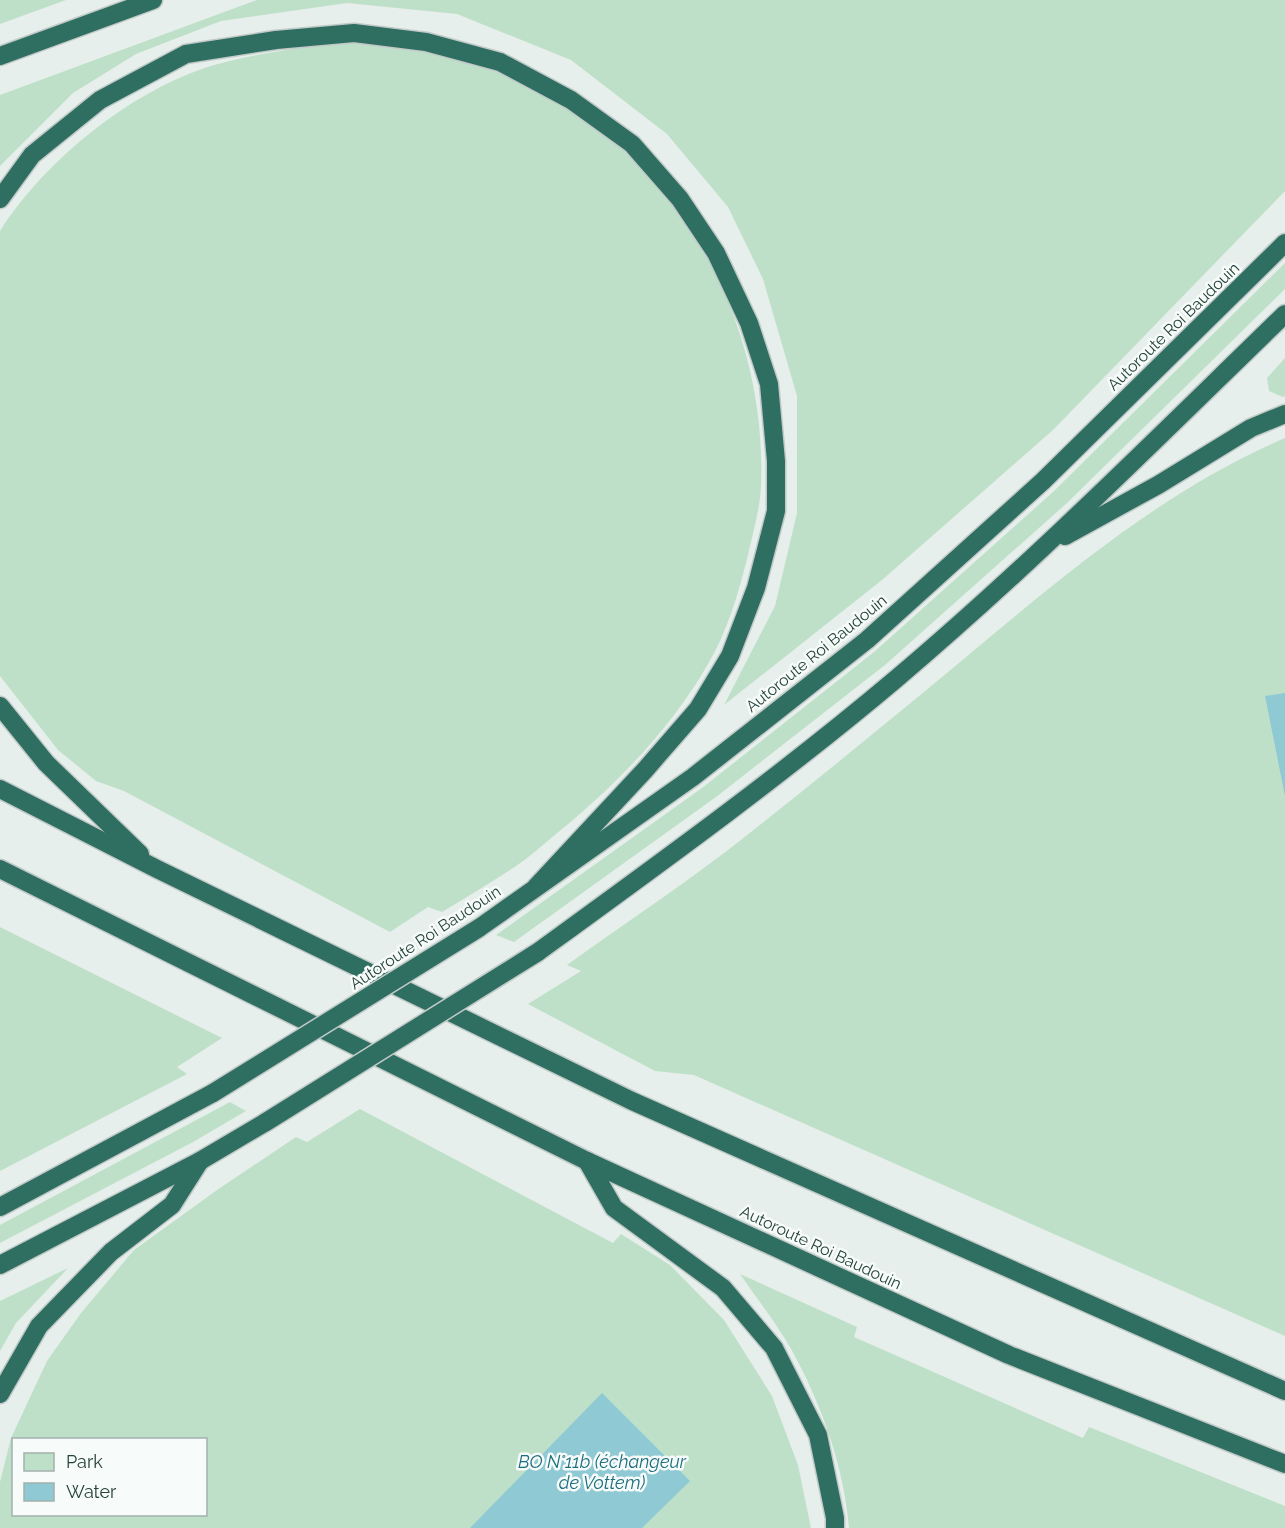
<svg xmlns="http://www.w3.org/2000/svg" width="1285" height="1528" viewBox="0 0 1285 1528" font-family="Raleway,sans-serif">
<rect width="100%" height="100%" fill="#e6efeb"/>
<g fill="#bfe0c8" fill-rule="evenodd">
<polygon points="0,0 66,0 0,24"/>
<polygon points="257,0 1285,0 1285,191 1053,430 882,580 724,705 775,606 797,513 797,396 763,279 728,207 667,134 571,60 457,14 347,3 221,21 136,54 73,93 0,166 0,95"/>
<path d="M340 42C397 46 456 53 510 76 670 145 768 314 761 486 760 510 752 536 747 559 738 595 727 632 708 664 669 732 611 790 550 839 539 848 528 858 516 866 492 882 467 897 442 912L428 907 390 932 124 791 96 781 58 750 0 676V231C46 159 135 87 218 64 258 53 299 48 340 42Z"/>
<polygon points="1285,263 1285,289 1067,503 885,665 716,797 514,942 496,935 702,788 874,652 1053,492"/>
<polygon points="1285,358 1285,396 1283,397 1269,391 1267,378"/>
<path d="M1285 438V1336L694 1075 655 1071 528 1004 581 971 567 965C628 921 692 879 751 832 806 789 859 745 913 701 1031 605 1143 499 1285 438Z"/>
<polygon points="0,927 222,1038 177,1067 187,1074 0,1171"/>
<polygon points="230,1102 246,1111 193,1142 0,1243 0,1225"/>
<path d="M360 1109 613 1243 621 1234 670 1265 724 1320 772 1396 798 1465 811 1528H0V1482L11 1438 47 1361 81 1313 134 1250 217 1190 296 1137 307 1142ZM14 1440H206V1514H14Z"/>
<polygon points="68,1268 16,1323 0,1351 0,1301"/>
<path d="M740 1274 857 1327 854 1337 1083 1438 1089 1427 1285 1506V1528H849C844 1469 824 1411 796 1358 781 1329 759 1302 740 1274Z"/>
</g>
<g fill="#8ec9d4">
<polygon points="1285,693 1285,796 1265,696"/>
<polygon points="602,1393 690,1481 642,1528 470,1528"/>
</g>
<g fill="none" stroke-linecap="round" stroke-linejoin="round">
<g stroke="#c2cac8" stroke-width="21">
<g id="motorway">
<polyline points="0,56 153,0"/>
<polyline points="0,199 32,155 100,100 186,54 276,40 354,33 426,42 500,62 571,100 632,144 680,199 716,253 749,323 769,384 776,461 776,511 756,588 730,656 698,709 645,770 536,887"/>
<polyline points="1065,536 1158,485 1251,428 1285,414"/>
<polyline points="0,706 46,763 140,854"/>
<polyline points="0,789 157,869 632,1101 1285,1391"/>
<polyline points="0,869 587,1161 1009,1355 1285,1464"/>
<polyline points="479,928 693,777 867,640 1043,481 1285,243"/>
<path d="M538 952C659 864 781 776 896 679 1032 564 1157 438 1285 314"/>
<polyline points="587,1161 614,1208 723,1288 774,1348 818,1435 835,1518 835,1528"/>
<polyline points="0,1207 213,1093"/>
<polyline points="0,1265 200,1161 266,1122"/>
<polyline points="0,1394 39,1326 111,1252 172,1205 200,1161"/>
</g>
</g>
<use href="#motorway" stroke="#2f6f62" stroke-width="18"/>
<g stroke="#c2cac8" stroke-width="21" stroke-linecap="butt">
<g id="motorway-bridge">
<polyline points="213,1093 479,928"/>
<polyline points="266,1122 538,952"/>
</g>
</g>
<use href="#motorway-bridge" stroke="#2f6f62" stroke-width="18"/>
</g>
<g text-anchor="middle" stroke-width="5" stroke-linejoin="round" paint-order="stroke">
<g font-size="16" fill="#24423a" stroke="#f7fbf9">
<text transform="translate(1173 326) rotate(-44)" y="6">Autoroute Roi Baudouin</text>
<text transform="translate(816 653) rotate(-39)" y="6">Autoroute Roi Baudouin</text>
<text transform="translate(425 937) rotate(-33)" y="6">Autoroute Roi Baudouin</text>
<text transform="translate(821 1247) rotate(25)" y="6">Autoroute Roi Baudouin</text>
</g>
<g font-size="18" font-style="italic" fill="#1c6f80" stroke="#f7fbf9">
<text x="602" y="1468">BO N°11b (échangeur<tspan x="602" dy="21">de Vottem)</tspan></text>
</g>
</g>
<rect x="12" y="1438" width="195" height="78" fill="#f7fbf9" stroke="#a3b1ad" stroke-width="1.5"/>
<rect x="24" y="1453" width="30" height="18" fill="#bfe0c8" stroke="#a3b1ad" stroke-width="1.5"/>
<text x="66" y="1468" font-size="18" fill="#24423a">Park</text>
<rect x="24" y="1483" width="30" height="18" fill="#8ec9d4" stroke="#a3b1ad" stroke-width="1.5"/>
<text x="66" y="1498" font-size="18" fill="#24423a">Water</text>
</svg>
